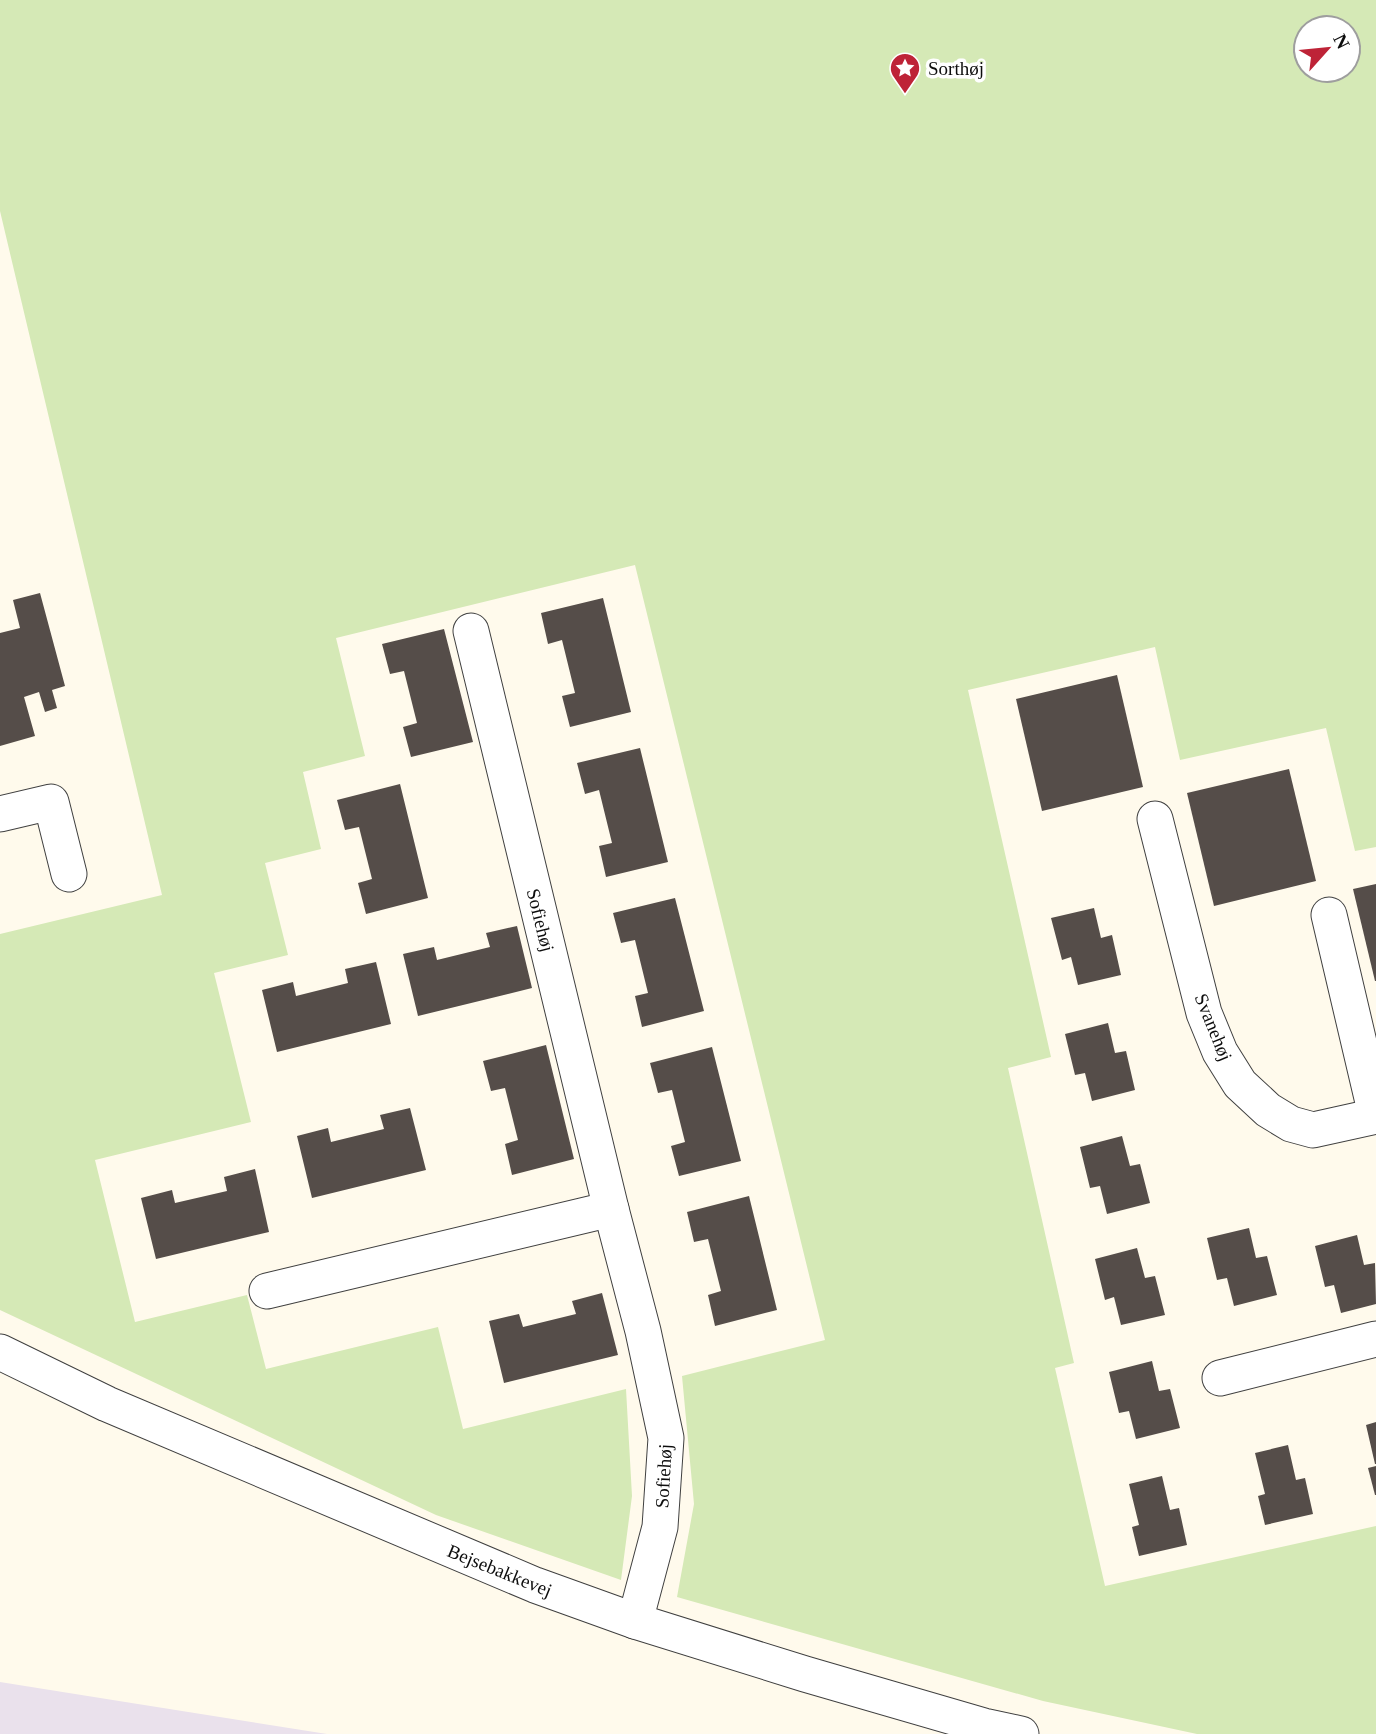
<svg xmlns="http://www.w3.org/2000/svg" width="1376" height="1734" viewBox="0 0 1376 1734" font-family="'Times New Roman',serif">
<rect width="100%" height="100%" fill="#fffaec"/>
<polygon fill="#eae1ec" points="0,1682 119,1701 327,1734 0,1734"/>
<path fill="#d5e9b6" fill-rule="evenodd" d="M0 0H1376V847L1355 851 1326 728 1180 760 1155 647 968 690 1051 1057 1008 1068 1074 1363 1055 1368 1105 1586 1376 1526V1734H1197L1043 1701 677 1597 694 1504 682 1376 825 1340 635 565 336 638 365 756 303 772 321 849 265 863 288 955 214 973 251 1122 95 1160 135 1322 247 1295 266 1369 438 1327 463 1429 626 1389 632 1496 621 1580 436 1515 0 1310V934L162 895 0 211ZM1306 28H1348V70H1306Z"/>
<g fill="#554d49">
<polygon points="40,593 65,686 52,690 57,708 45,712 39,692 24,697 35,736 0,746 0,633 20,628 13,600"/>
<polygon points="603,598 631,712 570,727 562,696 575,693 562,640 548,644 541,613"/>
<polygon points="444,629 473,742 411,757 403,727 417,723 404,671 390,674 382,644"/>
<polygon points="1117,675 1143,787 1042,811 1016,699"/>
<polygon points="640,748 668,862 606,877 599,846 612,843 599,790 585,794 577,763"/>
<polygon points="1289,769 1316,881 1214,906 1187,793"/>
<polygon points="400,784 428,898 366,914 358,883 372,879 359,827 345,830 337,800"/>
<polygon points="1376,884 1376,981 1375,981 1353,889"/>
<polygon points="675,898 704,1011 642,1027 635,996 648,993 635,940 621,943 613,913"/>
<polygon points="1094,908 1101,938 1112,935 1121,975 1078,985 1071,957 1062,960 1051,918"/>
<polygon points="517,926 532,988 418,1016 403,954 434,947 437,960 490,947 486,933"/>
<polygon points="376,962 391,1024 277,1052 262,990 293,982 296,996 348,983 345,969"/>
<polygon points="1108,1023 1115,1053 1126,1051 1135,1090 1092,1101 1085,1073 1075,1075 1065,1034"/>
<polygon points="546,1045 574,1159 512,1175 505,1144 518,1140 505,1088 491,1091 483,1061"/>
<polygon points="712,1047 741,1161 679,1176 671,1146 685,1142 672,1090 658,1093 650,1063"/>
<polygon points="410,1108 426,1170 312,1198 297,1136 328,1128 331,1142 384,1129 380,1115"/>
<polygon points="1122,1136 1130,1166 1140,1164 1150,1203 1107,1214 1100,1186 1090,1188 1080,1147"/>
<polygon points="255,1169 269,1232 156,1259 141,1198 172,1190 175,1203 227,1191 224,1177"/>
<polygon points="749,1196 777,1310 715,1326 708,1295 721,1291 708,1239 694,1242 687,1212"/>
<polygon points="1249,1228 1256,1258 1267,1256 1277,1295 1234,1306 1227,1278 1217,1280 1207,1238"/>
<polygon points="1357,1235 1364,1265 1375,1263 1376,1304 1341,1313 1334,1285 1325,1287 1315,1246"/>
<polygon points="1137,1248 1145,1278 1155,1276 1165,1315 1121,1325 1114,1297 1105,1300 1095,1259"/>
<polygon points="602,1293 618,1355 504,1383 489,1321 519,1314 523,1327 576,1314 572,1301"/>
<polygon points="1152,1361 1159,1391 1170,1389 1180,1428 1136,1439 1129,1411 1119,1413 1109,1372"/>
<polygon points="1376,1422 1376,1464 1375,1464 1366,1425"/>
<polygon points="1288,1445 1296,1480 1305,1478 1313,1514 1265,1525 1258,1496 1265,1494 1255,1453"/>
<polygon points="1376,1466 1376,1495 1375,1495 1368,1468"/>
<polygon points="1162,1476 1170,1510 1179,1508 1187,1545 1139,1556 1132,1527 1139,1525 1129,1484"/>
</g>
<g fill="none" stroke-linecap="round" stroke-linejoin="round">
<g stroke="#404040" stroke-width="37">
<g id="minor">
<polyline points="471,631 611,1209 643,1331 666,1438 660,1527 635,1621"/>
<polyline points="0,814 51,802 69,874"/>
<polyline points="1155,819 1204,1013 1220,1052 1240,1084 1268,1110 1291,1124 1313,1130 1376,1116"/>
<polyline points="1329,915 1376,1115"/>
<polyline points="267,1291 611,1209"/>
<polyline points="0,1352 107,1404 535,1585 635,1621 805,1674 984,1726 1021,1734"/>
<polyline points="1220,1378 1376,1339"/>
</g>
</g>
<use href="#minor" stroke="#fff" stroke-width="35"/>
</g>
<defs>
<g id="sight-pin" transform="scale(1.575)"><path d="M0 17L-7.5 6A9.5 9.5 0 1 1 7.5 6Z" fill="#be2337" stroke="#fff"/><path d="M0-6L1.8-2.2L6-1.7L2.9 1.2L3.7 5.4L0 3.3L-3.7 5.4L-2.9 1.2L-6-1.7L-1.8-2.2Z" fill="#fff"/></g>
</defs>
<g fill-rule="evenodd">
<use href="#sight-pin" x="905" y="68"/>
</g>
<g text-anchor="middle" stroke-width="7" stroke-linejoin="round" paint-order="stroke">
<g font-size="19" fill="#0d0d0d" stroke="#fff" text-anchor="start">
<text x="928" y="75">Sorthøj</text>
</g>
<g font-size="19" fill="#0d0d0d" stroke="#fff">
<text transform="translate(541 920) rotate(76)" y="7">Sofiehøj</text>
<text transform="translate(1214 1027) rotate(68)" y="7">Svanehøj</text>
<text transform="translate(663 1476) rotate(-87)" y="7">Sofiehøj</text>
<text transform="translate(500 1570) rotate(22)" y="7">Bejsebakkevej</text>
</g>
</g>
<g transform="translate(1327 49) rotate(63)"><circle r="33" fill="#ffffff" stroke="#9e9e9e" stroke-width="2"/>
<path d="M0-5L12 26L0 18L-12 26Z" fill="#be2337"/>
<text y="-10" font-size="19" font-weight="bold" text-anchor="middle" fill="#0d0d0d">N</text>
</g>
</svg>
